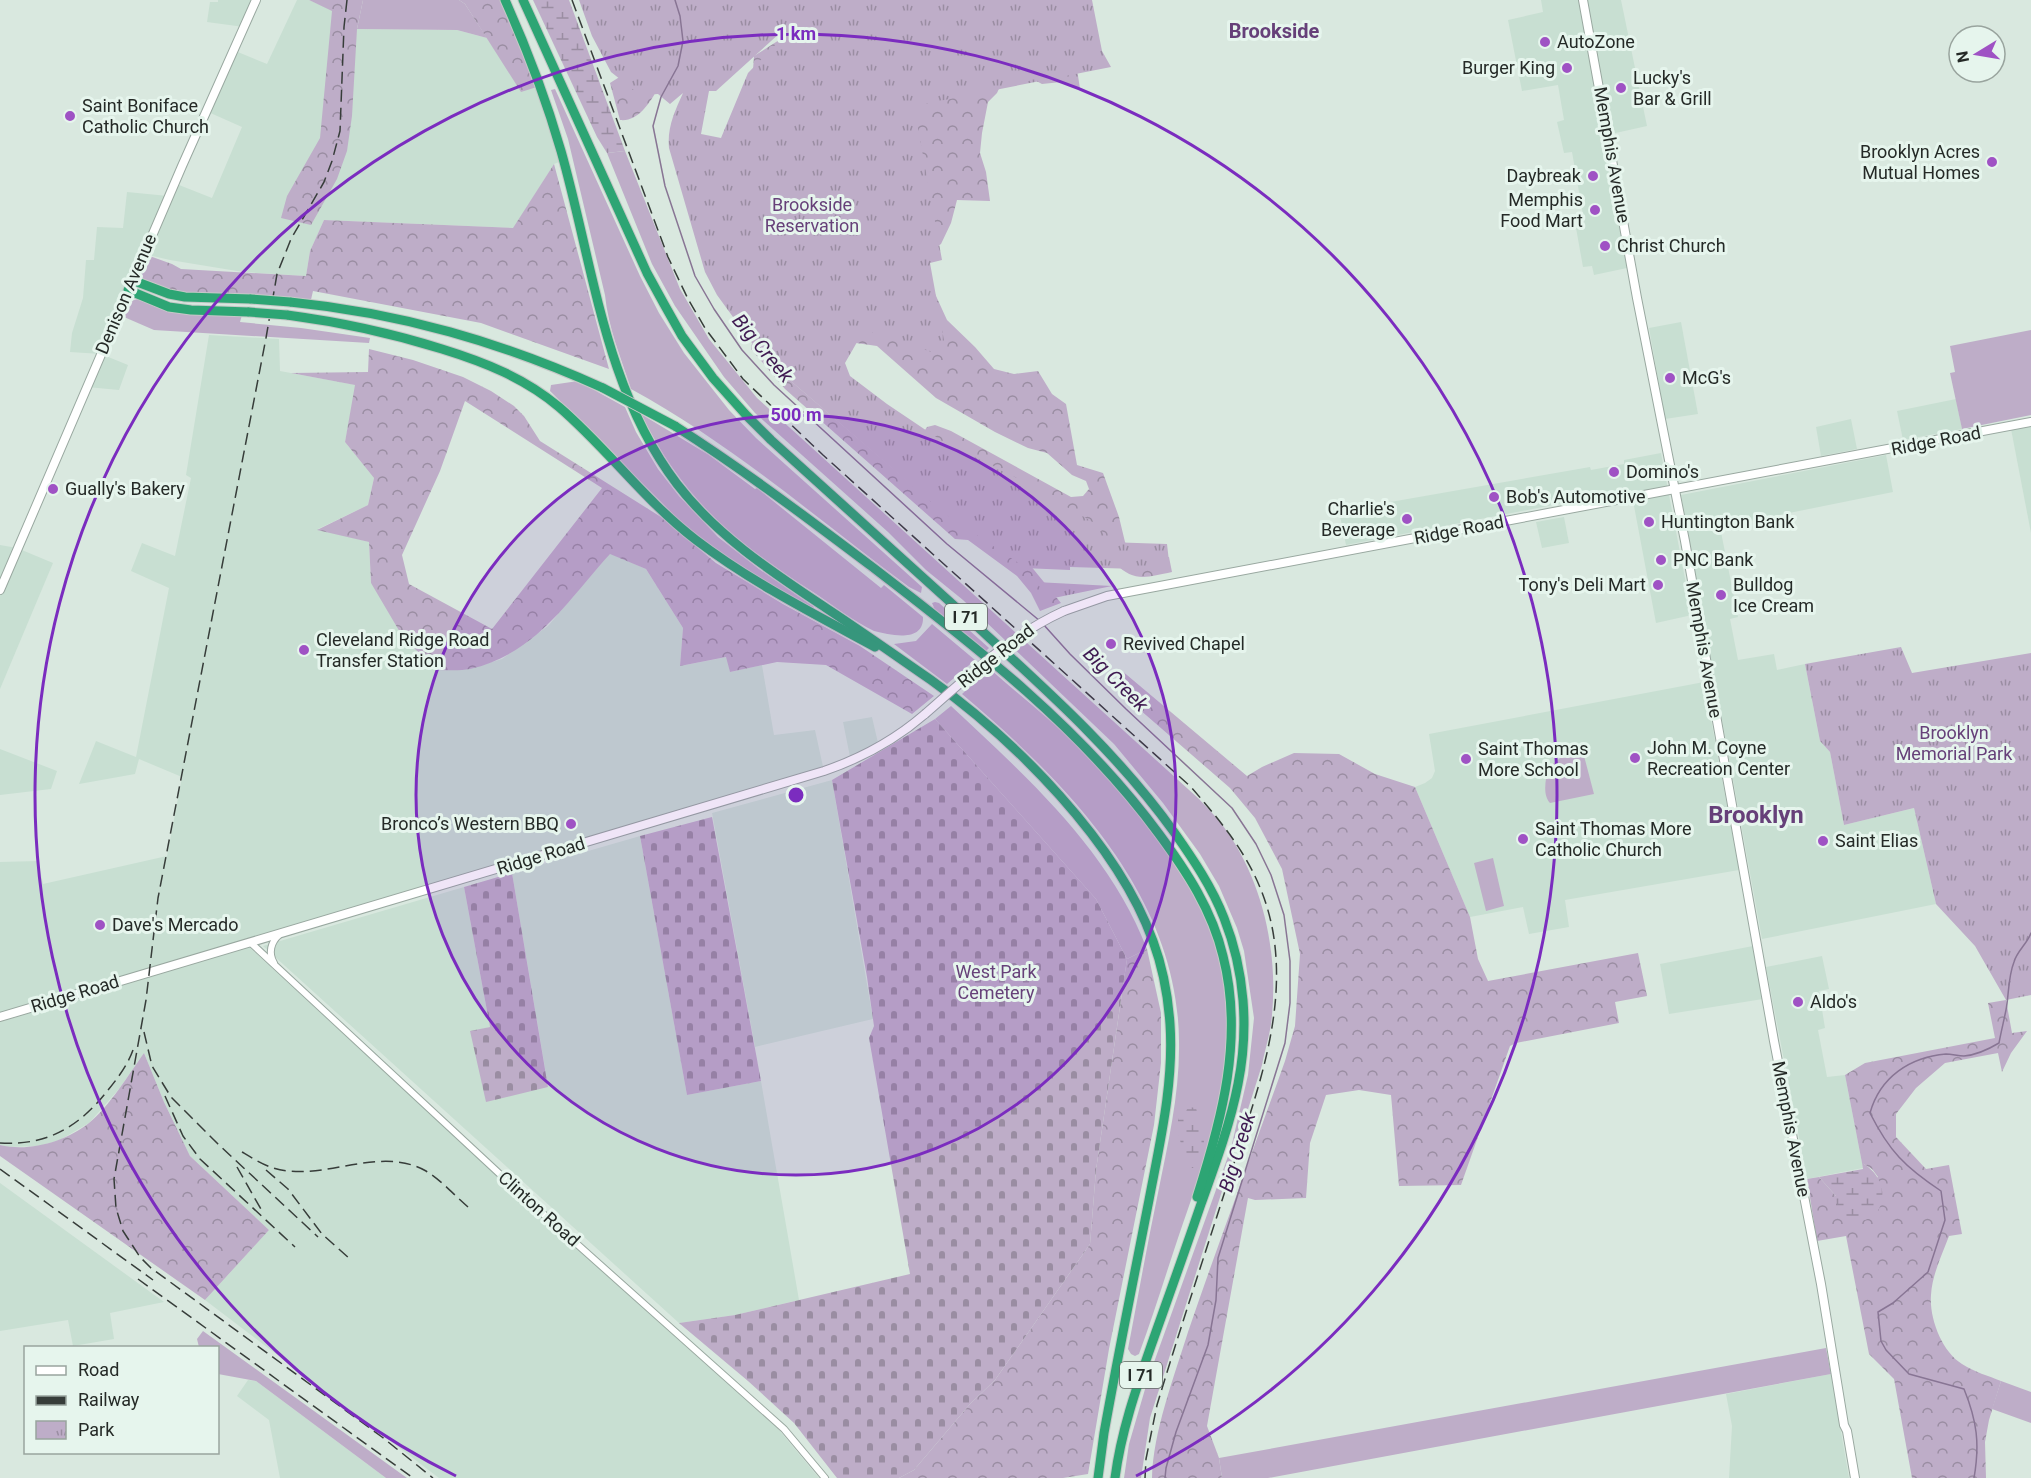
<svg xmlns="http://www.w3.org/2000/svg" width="2031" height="1478" viewBox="0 0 2031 1478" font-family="Roboto,sans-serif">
<defs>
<pattern id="forest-crowns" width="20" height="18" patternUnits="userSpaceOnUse" patternTransform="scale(1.5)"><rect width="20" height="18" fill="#beadc8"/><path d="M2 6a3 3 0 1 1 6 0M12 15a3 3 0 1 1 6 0" fill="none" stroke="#9a8da2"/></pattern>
<pattern id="wetland-marsh" width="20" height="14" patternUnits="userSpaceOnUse" patternTransform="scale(1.5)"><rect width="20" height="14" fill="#beadc8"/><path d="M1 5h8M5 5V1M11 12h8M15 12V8" fill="none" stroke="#9a8da2"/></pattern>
<pattern id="cemetery-stones" width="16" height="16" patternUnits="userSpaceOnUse" patternTransform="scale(1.5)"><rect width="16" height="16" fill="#beadc8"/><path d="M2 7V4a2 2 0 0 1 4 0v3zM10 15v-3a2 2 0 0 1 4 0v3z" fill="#9a8da2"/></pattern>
<pattern id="park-tufts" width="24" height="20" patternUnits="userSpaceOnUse" patternTransform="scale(1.5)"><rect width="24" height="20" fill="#beadc8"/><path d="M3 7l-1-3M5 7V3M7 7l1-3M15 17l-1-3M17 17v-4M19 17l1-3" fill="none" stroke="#9a8da2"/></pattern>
</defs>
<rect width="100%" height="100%" fill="#d9e8df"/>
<g fill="#c8dfd2">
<polygon points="218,0 256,0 244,27 207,22 210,2 218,2"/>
<polygon points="297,0 309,0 332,10 357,29 457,30 487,38 521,91 540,86 564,160 554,164 514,228 324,220 310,251 306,276 243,272 170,260 144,254 101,354 128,365 119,390 87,387 101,354 70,352 72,333 83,298 86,260 94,260 97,227 123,228 127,192 168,196 174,183 212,198 242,127 206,111 233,50 267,64"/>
<polygon points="1541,0 1621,0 1647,126 1602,136 1627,268 1594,275 1592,266 1583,267 1576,228 1585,226 1572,152 1564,153 1557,122 1564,120 1558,85 1522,91 1508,20 1543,12"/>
<polygon points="1681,322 1698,414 1665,419 1649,328"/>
<polygon points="209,335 279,339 280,371 356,385 345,442 374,478 368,505 318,529 369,542 371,583 468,669 502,659 548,626 610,553 646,569 683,628 680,666 727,657 730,672 762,665 774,735 815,730 824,771 0,1017 0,862 38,861 43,884 167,856 182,777 139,759 135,774 79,784 96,741 136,757 169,588 131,571 142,543 175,556 191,478 186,475"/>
<polygon points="1956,399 1962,429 1903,440 1897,411"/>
<polygon points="1851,419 1857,449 1821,456 1816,427"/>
<polygon points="2031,425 2031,533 2011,429"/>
<polygon points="1661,453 1692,615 1656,623 1631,490 1346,545 1339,511 1590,467 1591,470 1624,464 1624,460"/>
<polygon points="1886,455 1893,492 1720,527 1738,617 1730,619 1738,660 1774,654 1777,670 1805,664 1820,741 1830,752 1844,825 1914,808 1936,904 1762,939 1681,495"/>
<polygon points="1564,517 1569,543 1542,548 1536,522"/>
<polygon points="0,545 17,548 53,563 0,689"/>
<polygon points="1704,682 1739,870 1565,900 1569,927 1529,934 1523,907 1470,917 1415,787 1425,783 1432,778 1435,771 1429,734"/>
<polygon points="872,717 879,747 851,762 843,722"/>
<polygon points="0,749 57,771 51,789 0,795"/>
<polygon points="832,780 873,1019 755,1047 712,813"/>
<polygon points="640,836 687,1095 761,1081 799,1300 735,1315 679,1323 263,946 464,887 490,1027 470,1032 548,1086 512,873"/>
<polygon points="1753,946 1763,999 1669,1014 1660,964"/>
<polygon points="249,947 576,1248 779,1430 819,1478 439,1478 205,1300 269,1230 190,1156 164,1102 144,1053 119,1089 89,1123 60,1140 39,1146 8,1147 0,1145 0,1022"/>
<polygon points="1822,956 1829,989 1819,991 1825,1028 1818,1030 1827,1077 1845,1075 1863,1168 1807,1179 1766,967"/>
<polygon points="0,1183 164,1302 110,1313 114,1339 73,1346 68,1320 0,1331"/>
<polygon points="1831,1374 1849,1478 1729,1478 1732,1426 1726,1394"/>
<polygon points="248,1380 256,1381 386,1478 280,1478 269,1420 237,1396"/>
</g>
<g fill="#beadc8">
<polygon points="363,0 459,0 465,4 487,38 457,30 357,29"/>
<path d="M555 89 640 276 659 313 684 353 729 410 756 438 922 587 921 593 909 587C817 519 732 444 631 389 621 358 608 327 605 295L568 139 551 90Z"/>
<path d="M625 151 680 289 709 339 757 398 1199 799C1208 809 1219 819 1226 830 1263 883 1278 951 1272 1015 1271 1032 1265 1049 1262 1065L1150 1418 1141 1478H1124L1129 1444 1148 1379 1231 1148 1248 1075 1254 1018 1244 951 1237 928 1219 886 1200 854 1163 803 1114 744 963 600 926 570 888 532 755 413 724 377 675 306 652 264 607 153Z"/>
<polygon points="138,299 168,311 242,315 240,322 301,328 370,338 369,343 154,330 124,317 131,301"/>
<polygon points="2031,330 2031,415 1962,429 1950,373 1955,372 1950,346"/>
<polygon points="578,381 625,407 636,432 658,469 679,496 718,537 759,569 814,607 813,609 723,556 685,526 550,391 551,385"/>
<path d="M641 414 709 455 755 489 757 488 881 588 884 585 923 617C924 642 893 636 874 631 853 621 833 605 813 592 734 541 684 501 641 414Z"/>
<polygon points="935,602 939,603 989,648 985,652 935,610 932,603"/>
<polygon points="932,624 975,660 947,684 894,644 916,641"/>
<path d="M990 669C1019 695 1050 719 1078 746 1134 800 1211 894 1224 972 1239 1064 1208 1152 1178 1238 1165 1277 1153 1316 1139 1354L1135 1356 1131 1354 1128 1349C1138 1297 1147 1245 1158 1193 1168 1143 1180 1093 1179 1041 1178 895 1066 782 962 694Z"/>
<path d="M951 706C1027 777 1109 850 1147 949L1127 959 1096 899 935 719Z"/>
<path d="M1583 752 1594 794 1550 803C1542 794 1546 779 1548 768L1560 758Z"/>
<polygon points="1493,858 1504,906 1486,911 1474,863"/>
<polygon points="203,1331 407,1478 386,1478 256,1381 218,1374 218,1348 199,1347 197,1339"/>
<polygon points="1826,1348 1831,1374 1268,1478 1222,1478 1219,1458"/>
<polygon points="2001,1381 2031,1392 2031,1423 1992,1409"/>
</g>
<g fill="url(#forest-crowns)" fill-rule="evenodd">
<polygon points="309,0 363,0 357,29 352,116 347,151 337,179 311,225 281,218 287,196 320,138 332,11"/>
<polygon points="459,0 505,0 540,86 521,92 465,4"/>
<path d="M787 35 818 40 1077 69 1080 89 1061 82 1042 84 1021 73 1004 78 997 93 988 102 982 133 980 153 986 172 990 201 957 200 951 223 941 244 929 252 931 285 947 320 975 347 994 369 1014 374 1038 371 1052 394 1066 404 1077 465 1103 473 1119 517 1125 542 1131 555 1169 557 1172 572C1147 577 1134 583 1115 563L923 433 927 427 935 425 951 431 1071 497 1083 496 1089 489 1086 481 1072 475 1047 453 1028 448 995 432 936 398 877 346 842 341 725 135 753 70 754 56Z"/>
<path d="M632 69 656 92C648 105 637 122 620 120L610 83Z"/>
<polygon points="554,164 609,369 481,323 313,291 310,304 185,297 132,280 144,254 172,264 181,269 306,276 310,251 324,220 513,228"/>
<polygon points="752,343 778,370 930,500 1030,565 1061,603 1040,611 1031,593 1017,576 968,540 955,539 785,389 751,349"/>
<path d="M369 349 413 360 463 377 491 391 514 406 524 416 540 441 661 517 716 563 783 604 860 646 934 696 912 714 826 665 777 662 730 672 726 657 680 666 683 628 646 569 610 554C568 600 536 654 470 669 460 671 448 670 438 670L404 639 371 583 369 542 317 530 368 505 374 478 345 442 355 385 291 373 368 372ZM465 401 602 488 492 629 409 584 402 555 440 471Z"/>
<path d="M1121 670 1247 776 1262 767 1294 753 1339 754 1375 774 1415 787 1470 917 1478 959 1488 981 1638 953 1647 996 1615 1002 1619 1023 1516 1043 1510 1046 1461 1185 1399 1186 1391 1095 1359 1090 1326 1095 1310 1143 1306 1198 1255 1200 1248 1198 1207 1426 1219 1458 1222 1478H1152C1153 1432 1174 1377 1188 1332 1219 1241 1253 1151 1285 1061L1295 1026 1300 954 1282 869 1255 818 1230 788 1124 696Z"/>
<polygon points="1147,949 1161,1013 1161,1063 1154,1125 1109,1349 1088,1474 1063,1478 899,1478 914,1470 970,1404 995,1380 1090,1244 1096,1170 1127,959"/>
<path d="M2006 1000 2012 1033 2027 1031 2011 1053 2002 1072 1998 1053 1945 1063 1916 1088 1896 1114V1137L1926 1169 1949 1165 1962 1234 1949 1236C1942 1255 1932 1275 1931 1295 1929 1318 1942 1352 1962 1364 1974 1372 1989 1376 2001 1381L1989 1420 1985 1442 1986 1478H1912L1894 1379 1869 1354 1846 1236 1817 1241 1807 1179 1819 1177 1836 1196V1206L1878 1177 1872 1169 1862 1163 1845 1075 1865 1063 1995 1038 1988 1003Z"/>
<path d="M144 1053 164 1102 190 1156 269 1230 205 1300 0 1156V1145C29 1152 65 1142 89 1123 109 1107 129 1074 144 1053Z"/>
</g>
<g fill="url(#wetland-marsh)">
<polygon points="533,0 569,0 625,151 607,153 597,137"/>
<path d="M1189 1107 1196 1108C1201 1129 1211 1148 1197 1167L1192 1168 1186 1164 1178 1132V1119Z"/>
<path d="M1862 1163C1897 1182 1885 1234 1842 1218L1836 1206V1196L1819 1177 1863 1169Z"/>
</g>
<g fill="url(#cemetery-stones)">
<polygon points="935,719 1096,899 1127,959 1096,1170 1090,1244 995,1380 970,1404 914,1470 899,1478 837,1478 794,1423 748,1381 679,1323 735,1315 910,1274 869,1038 874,1026 867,977 832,780"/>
<polygon points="712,817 761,1081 687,1095 640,836"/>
<polygon points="512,873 548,1087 486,1102 470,1031 490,1027 464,887"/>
</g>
<g fill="url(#park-tufts)" fill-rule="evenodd">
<path d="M579 0H1092L1102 51 1111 67 914 106 942 260 930 263 947 357 864 330 845 363 850 376 887 404 945 443 1008 473 1091 521 1102 531 1107 542 1167 544 1170 570 1070 567V570L1023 568 1020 564 944 513 778 370 752 343 717 295 705 272 669 148C667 127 675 111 683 93L670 104 658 94 640 95 611 72 592 36ZM781 32 792 33 790 39 783 37 748 73 721 138 701 134 709 91H716Z"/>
<polygon points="1036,582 1112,586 1049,599"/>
<polygon points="1901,647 1912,673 2031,653 2031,995 2006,1000 1975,946 1936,904 1914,808 1844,825 1830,752 1820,741 1805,664"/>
</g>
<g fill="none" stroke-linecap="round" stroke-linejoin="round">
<g stroke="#887594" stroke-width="1.5">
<polyline points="675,0 680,16 683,41 678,66 661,97 653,126 665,186 695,276 714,309 742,350 774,385 947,544 1040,621"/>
<polyline points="1043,624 1070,654 1126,709 1232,808 1256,844 1271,875 1284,915 1290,961 1290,1003 1285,1043 1218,1258 1216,1300 1208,1345 1176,1432 1166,1468 1165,1478"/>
<path d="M1974 1478C1980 1444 1977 1421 1964 1389L1909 1374 1886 1350 1881 1341 1878 1312 1893 1303 1928 1272 1945 1220 1941 1191C1905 1167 1889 1151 1870 1113 1880 1077 1910 1057 1946 1054 1952 1054 1958 1056 1964 1056 1976 1055 1989 1049 1999 1043 2001 1032 2004 1020 2006 1010 2009 994 2008 977 2014 962 2017 951 2027 944 2031 933"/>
</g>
<g stroke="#99a8a0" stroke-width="8">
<g id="tertiary">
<polyline points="251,943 531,1203 784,1429 825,1478"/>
<path d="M274 963C268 953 271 942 279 935"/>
</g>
</g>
<g stroke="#99a8a0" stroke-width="10">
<g id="secondary">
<polyline points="1583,0 1637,298 1685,541 1774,1041 1821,1284 1844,1425 1847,1431 1855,1478"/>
<polyline points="0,590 182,166 256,0"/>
<polyline points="1064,611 1107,596 2031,422"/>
<path d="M0 1017 824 771C862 758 895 740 925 714"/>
</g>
</g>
<g stroke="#c6c8c7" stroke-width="11">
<g id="motorway">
<path d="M505 0C527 49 546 99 561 151 593 263 604 388 677 484 717 536 772 572 826 608 861 631 896 656 931 680 1015 740 1117 842 1153 941 1163 968 1168 995 1170 1024 1174 1083 1160 1142 1149 1200 1134 1277 1118 1355 1104 1433L1098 1478"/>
<path d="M523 0 647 273 664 304 682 336 713 378 747 416 771 440C837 500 904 560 970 620 1043 687 1116 751 1174 832 1193 859 1212 887 1224 918 1245 971 1249 1029 1238 1084 1230 1125 1215 1165 1201 1204 1185 1251 1168 1298 1151 1346 1136 1389 1121 1432 1115 1478"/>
<polyline points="132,280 169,294 185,297 251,299"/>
<polyline points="128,290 169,307 191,310 249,312"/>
<path d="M290 302C401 313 501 342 603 388"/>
<path d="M287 315C340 322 391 333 442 349 484 362 525 378 559 407 607 448 645 501 696 540 751 582 814 614 875 647"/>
<path d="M675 426C744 470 810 520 875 569 978 648 1082 729 1159 834 1187 872 1212 910 1223 956 1244 1038 1222 1119 1197 1197"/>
</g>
</g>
<use href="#tertiary" stroke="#fff" stroke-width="6"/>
<use href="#secondary" stroke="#fff" stroke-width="8"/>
<use href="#motorway" stroke="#2da574" stroke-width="9"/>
<g stroke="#373d3a" stroke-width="1.5" stroke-dasharray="12 6" stroke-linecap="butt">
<polyline points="347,0 344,27 340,131 332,161 324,182 291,239 277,274 266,338 158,898 146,1000 114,1179 116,1208 123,1231 140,1257 151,1268 382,1437 433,1478"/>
<path d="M572 0 668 257 688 299 705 328 743 379 823 455 1191 787C1230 832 1262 871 1273 932 1288 1020 1252 1105 1226 1188 1203 1260 1179 1332 1157 1405L1146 1459 1145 1478"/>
<polyline points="144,1032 152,1066 171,1097 218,1144 318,1237"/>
<polyline points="165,1096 183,1136 200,1159 295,1247"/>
<path d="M0 1143C48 1146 80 1126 108 1090 118 1078 128 1064 133 1050"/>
<path d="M242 1152C257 1161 271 1170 289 1171 333 1176 383 1147 426 1171 441 1180 454 1195 468 1207"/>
<polyline points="237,1167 262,1211"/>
<polyline points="0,1169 153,1280"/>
<polyline points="266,1170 288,1189 322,1234 350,1259"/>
<polyline points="138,1279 413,1478"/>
</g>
<g stroke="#99a8a0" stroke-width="10" stroke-linecap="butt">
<path id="secondary-bridge" d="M925 714C970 675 1009 636 1064 611"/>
</g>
<g stroke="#c6c8c7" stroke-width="11" stroke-linecap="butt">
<g id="motorway-bridge">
<polyline points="251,299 290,302"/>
<polyline points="249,312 287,315"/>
<polyline points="603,388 675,426"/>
</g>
</g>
<use href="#secondary-bridge" stroke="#fff" stroke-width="8"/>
<use href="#motorway-bridge" stroke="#2da574" stroke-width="9"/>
</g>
<circle cx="796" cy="795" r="380" fill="#7b2cbf" fill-opacity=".12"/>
<g fill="none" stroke="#7b2cbf" stroke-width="3">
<circle cx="796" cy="795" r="380"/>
<path d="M456 1476A761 761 0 1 1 1136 1476"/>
</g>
<g fill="#9f52c4" stroke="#e6f5ed" stroke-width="2">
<circle cx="1545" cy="42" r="6"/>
<circle cx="1567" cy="68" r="6"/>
<circle cx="1621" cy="88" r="6"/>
<circle cx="70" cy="116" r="6"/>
<circle cx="1992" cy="162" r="6"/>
<circle cx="1593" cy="176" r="6"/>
<circle cx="1595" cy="210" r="6"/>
<circle cx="1605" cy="246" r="6"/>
<circle cx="1670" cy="378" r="6"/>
<circle cx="1614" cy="472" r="6"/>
<circle cx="53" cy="489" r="6"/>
<circle cx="1494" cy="497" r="6"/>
<circle cx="1407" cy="519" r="6"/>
<circle cx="1649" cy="522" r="6"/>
<circle cx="1661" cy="560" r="6"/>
<circle cx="1658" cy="585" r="6"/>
<circle cx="1721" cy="595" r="6"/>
<circle cx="1111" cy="644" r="6"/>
<circle cx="304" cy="650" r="6"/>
<circle cx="1635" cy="758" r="6"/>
<circle cx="1466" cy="759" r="6"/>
<circle cx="571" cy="824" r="6"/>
<circle cx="1523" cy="839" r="6"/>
<circle cx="1823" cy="841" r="6"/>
<circle cx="100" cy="925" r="6"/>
<circle cx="1798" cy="1002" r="6"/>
</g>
<g text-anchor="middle" stroke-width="6" stroke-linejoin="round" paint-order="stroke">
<g fill="#e6f5ed" stroke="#5f6762" stroke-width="1.5">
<rect x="945" y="604" width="42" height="26" rx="4.5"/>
<rect x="1120" y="1362" width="42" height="26" rx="4.5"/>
</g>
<g font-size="16" font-weight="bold" fill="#252a27">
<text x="966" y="623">I 71</text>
<text x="1141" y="1381">I 71</text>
</g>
<g font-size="18" fill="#252a27" stroke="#e6f5ed" text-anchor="start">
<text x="1557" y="48">AutoZone</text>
<text x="1555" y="74" text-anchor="end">Burger King</text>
<text x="1633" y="84">Lucky's<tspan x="1633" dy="21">Bar &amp; Grill</tspan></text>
<text x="82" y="112">Saint Boniface<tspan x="82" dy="21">Catholic Church</tspan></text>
<text x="1980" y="158" text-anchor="end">Brooklyn Acres<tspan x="1980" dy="21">Mutual Homes</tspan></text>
<text x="1581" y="182" text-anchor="end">Daybreak</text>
<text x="1583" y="206" text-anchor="end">Memphis<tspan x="1583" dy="21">Food Mart</tspan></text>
<text x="1617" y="252">Christ Church</text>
<text x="1682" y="384">McG's</text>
<text x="1626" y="478">Domino's</text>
<text x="65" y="495">Gually's Bakery</text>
<text x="1506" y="503">Bob's Automotive</text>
<text x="1395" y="515" text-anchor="end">Charlie's<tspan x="1395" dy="21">Beverage</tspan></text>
<text x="1661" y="528">Huntington Bank</text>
<text x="1673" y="566">PNC Bank</text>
<text x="1646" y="591" text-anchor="end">Tony's Deli Mart</text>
<text x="1733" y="591">Bulldog<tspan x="1733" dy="21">Ice Cream</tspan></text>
<text x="316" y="646">Cleveland Ridge Road<tspan x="316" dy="21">Transfer Station</tspan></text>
<text x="1123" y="650">Revived Chapel</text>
<text x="1647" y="754">John M. Coyne<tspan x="1647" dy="21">Recreation Center</tspan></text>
<text x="1478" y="755">Saint Thomas<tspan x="1478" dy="21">More School</tspan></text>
<text x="559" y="830" text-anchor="end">Bronco’s Western BBQ</text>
<text x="1535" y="835">Saint Thomas More<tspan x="1535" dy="21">Catholic Church</tspan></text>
<text x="1835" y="847">Saint Elias</text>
<text x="112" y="931">Dave's Mercado</text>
<text x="1810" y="1008">Aldo's</text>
</g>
<g font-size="18" fill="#252a27" stroke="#e6f5ed">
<text transform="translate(1612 155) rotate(80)" y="6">Memphis Avenue</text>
<text transform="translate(126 294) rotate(-67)" y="6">Denison Avenue</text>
<text transform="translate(1936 441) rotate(-11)" y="6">Ridge Road</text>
<text transform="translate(1459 530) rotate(-11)" y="6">Ridge Road</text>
<text transform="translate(1704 650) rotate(80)" y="6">Memphis Avenue</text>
<text transform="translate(996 656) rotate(-38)" y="6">Ridge Road</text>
<text transform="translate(541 856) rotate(-17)" y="6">Ridge Road</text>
<text transform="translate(75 994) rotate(-17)" y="6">Ridge Road</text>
<text transform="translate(1791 1129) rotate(79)" y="6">Memphis Avenue</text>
<text transform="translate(539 1209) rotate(42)" y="6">Clinton Road</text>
</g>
<g font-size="18" fill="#664079" stroke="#e6f5ed">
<text x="812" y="211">Brookside<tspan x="812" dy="21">Reservation</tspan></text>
<text x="1954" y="739">Brooklyn<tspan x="1954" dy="21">Memorial Park</tspan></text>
<text x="996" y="978">West Park<tspan x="996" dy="21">Cemetery</tspan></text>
</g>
<g font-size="20" font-weight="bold" fill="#664079" stroke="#e6f5ed">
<text x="1274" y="38">Brookside</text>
</g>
<g font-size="20" font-style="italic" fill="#3f1a51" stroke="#e6f5ed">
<text transform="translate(763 348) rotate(50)" y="7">Big Creek</text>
<text transform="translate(1116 679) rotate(45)" y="7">Big Creek</text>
<text transform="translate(1237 1152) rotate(-73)" y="7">Big Creek</text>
</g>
<g font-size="24" font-weight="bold" fill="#664079" stroke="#e6f5ed">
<text x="1756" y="823">Brooklyn</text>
</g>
</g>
<circle cx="796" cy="795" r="9" fill="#7b2cbf" stroke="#e6f5ed" stroke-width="3"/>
<g font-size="18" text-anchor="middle" font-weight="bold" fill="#7b2cbf" stroke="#e6f5ed" stroke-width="6" stroke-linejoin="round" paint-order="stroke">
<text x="796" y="40">1 km</text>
<text x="796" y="421">500 m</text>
</g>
<rect x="24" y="1346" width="195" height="108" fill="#e6f5ed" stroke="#99a49e" stroke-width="1.5"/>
<rect x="36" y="1366" width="30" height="9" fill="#ffffff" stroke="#99a49e" stroke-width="1.5"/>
<text x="78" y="1376" font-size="18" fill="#252a27">Road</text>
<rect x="36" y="1396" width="30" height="9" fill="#373d3a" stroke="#99a49e" stroke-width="1.5"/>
<text x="78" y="1406" font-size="18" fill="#252a27">Railway</text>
<rect x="36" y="1421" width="30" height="18" fill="url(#park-tufts)" stroke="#99a49e" stroke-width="1.5"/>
<text x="78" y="1436" font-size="18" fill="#252a27">Park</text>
<g transform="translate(1977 54) rotate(259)"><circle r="28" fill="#e6f5ed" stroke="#99a49e" stroke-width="1.5"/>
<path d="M0-4.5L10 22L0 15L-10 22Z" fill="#9f52c4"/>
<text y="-9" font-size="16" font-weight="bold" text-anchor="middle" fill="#252a27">N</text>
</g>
</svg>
